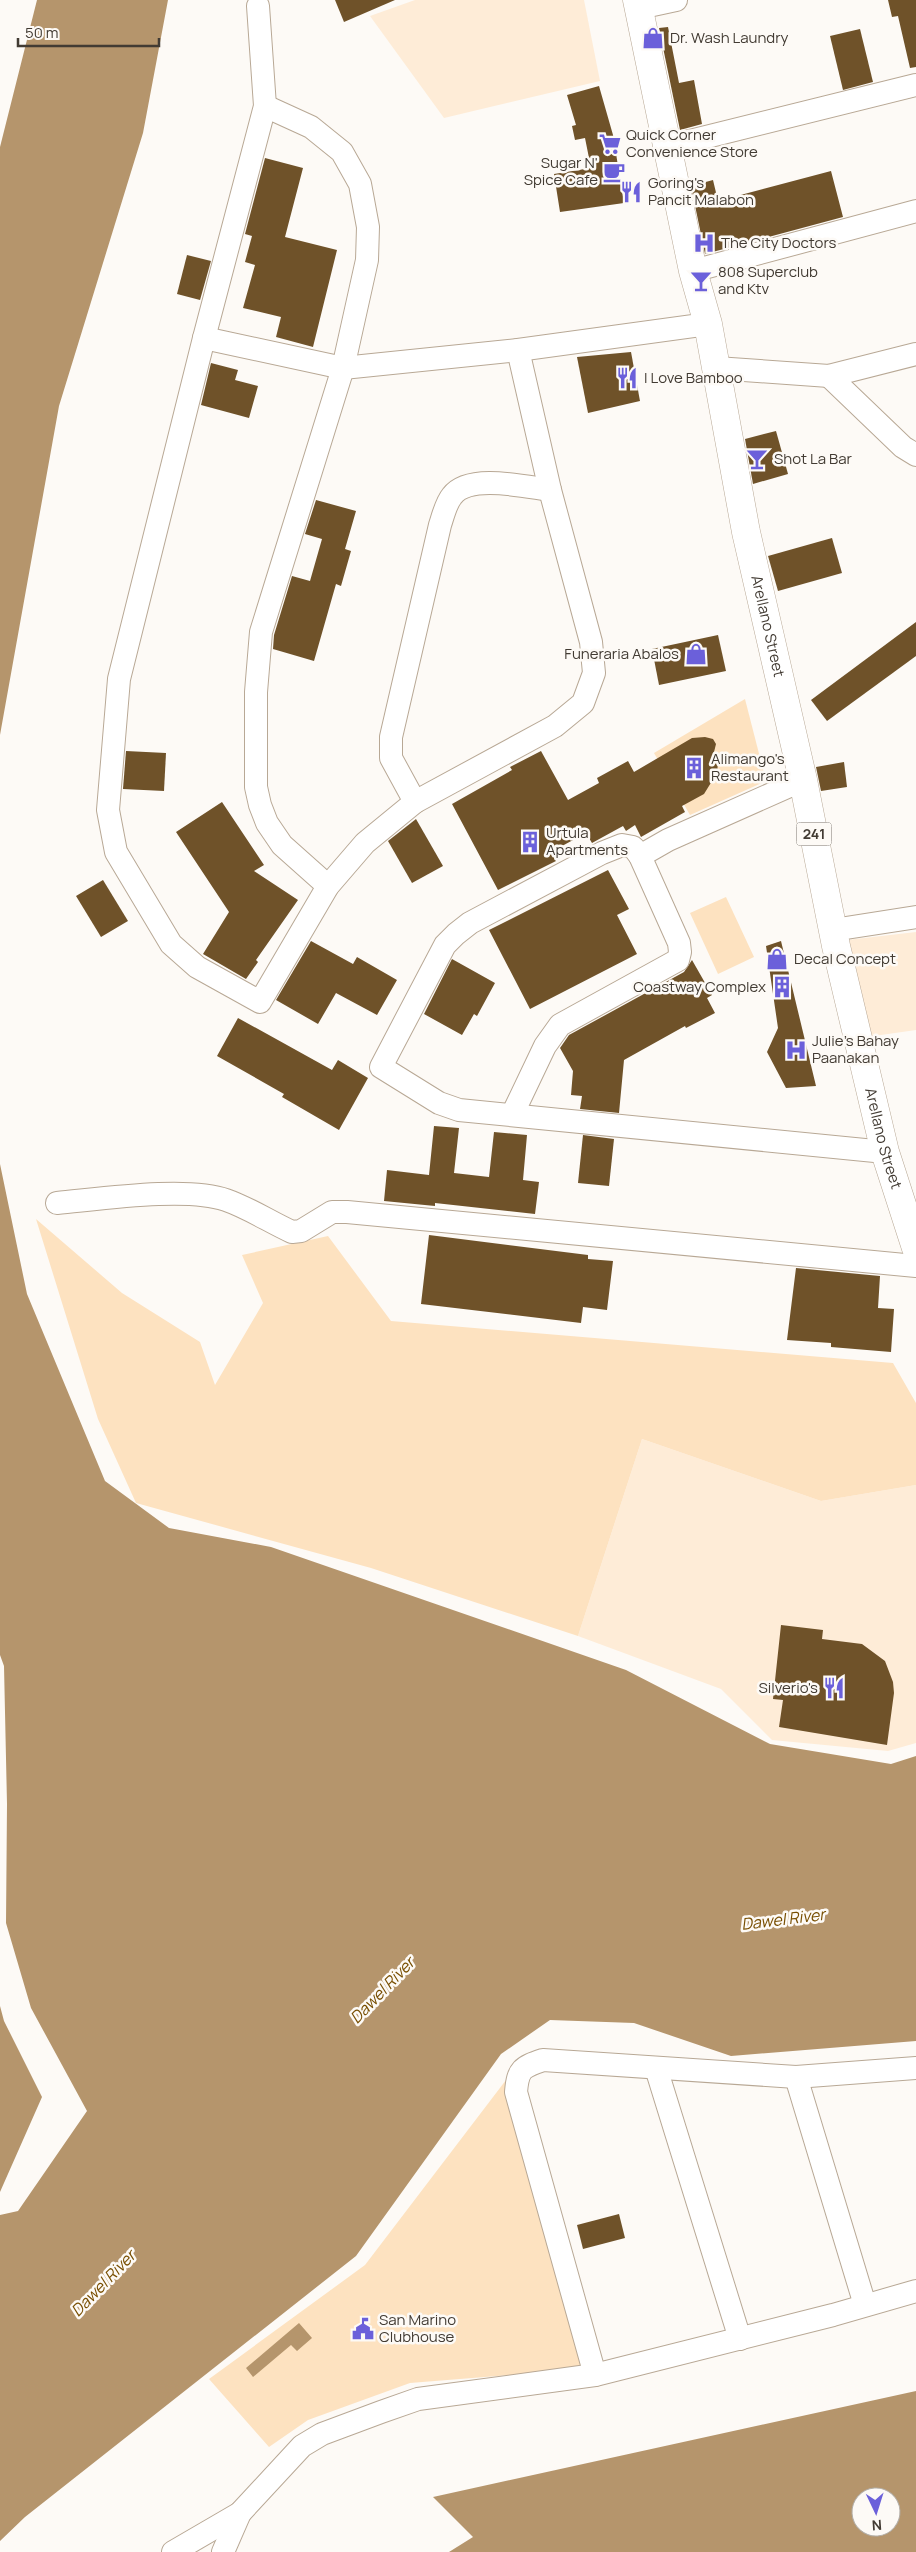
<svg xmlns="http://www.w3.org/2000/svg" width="916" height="2552" viewBox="0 0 916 2552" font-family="Manrope,sans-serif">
<rect width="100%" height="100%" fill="#fdfaf6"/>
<g fill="#feecd7">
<polygon points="415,0 584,0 600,81 444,118 370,16"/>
<polygon points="916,932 916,1030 860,1038 847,940"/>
<polygon points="642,1439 821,1501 916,1485 916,1743 888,1751 772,1740 721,1689 578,1636"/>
</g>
<g fill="#fde2c0">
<polygon points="745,699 766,781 690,815 654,753"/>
<polygon points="726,897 754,957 718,974 690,913"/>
<polygon points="36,1219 122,1293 200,1342 215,1385 263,1303 242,1255 328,1236 391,1321 893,1363 916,1403 916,1485 821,1501 642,1439 578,1636 371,1568 136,1503 98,1419"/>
<polygon points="506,2080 586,2369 410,2383 308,2420 269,2447 209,2379 365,2265"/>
</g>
<g fill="#b5956c" fill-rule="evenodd">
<polygon points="37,0 168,0 143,133 59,406 0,735 0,147"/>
<polygon points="0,1164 27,1294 105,1481 169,1528 271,1547 626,1670 770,1744 891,1764 916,1756 916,2041 731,2056 634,2023 550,2020 501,2054 356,2256 25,2517 0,2541 0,2215 18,2211 87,2111 31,2008 6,1923 7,1804 4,1666 0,1655"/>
<polygon points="0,2006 4,2021 42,2097 0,2192"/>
<polygon points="299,2323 312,2338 297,2351 291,2345 253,2377 246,2368"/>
<path d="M916 2391V2552H449L473 2537 433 2497ZM861 2497H891V2527H861Z"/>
</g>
<g fill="#6f5229">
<polygon points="335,0 395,0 344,22"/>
<polygon points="888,0 916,0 916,67 910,68 898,16 892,17"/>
<polygon points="668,27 679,83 694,80 702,124 680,130 659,28"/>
<polygon points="860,29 873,82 843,90 830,36"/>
<polygon points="599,86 613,135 624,203 560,212 554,174 591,168 585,138 575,140 572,126 576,125 567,95"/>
<polygon points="265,158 303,168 285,237 337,250 313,347 276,337 281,317 243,308 255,265 245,262 252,236 245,234"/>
<polygon points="831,171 843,217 705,254 691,186 713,180 718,201"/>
<polygon points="187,255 211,261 200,300 177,294"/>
<polygon points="631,352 640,401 588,413 577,357"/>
<polygon points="211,363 238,370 235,380 258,386 249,418 201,405"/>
<polygon points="776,431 788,474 753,484 745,439"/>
<polygon points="316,500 356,511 345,549 351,551 341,586 336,584 314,661 273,649 274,635 292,576 310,581 322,539 305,534"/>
<polygon points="832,538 842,573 778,591 768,556"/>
<polygon points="916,622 916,656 827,721 811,700"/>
<polygon points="718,635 726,671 659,685 652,649"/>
<polygon points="705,737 713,739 716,744 713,756 718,763 717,773 704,794 682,806 685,812 641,837 635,825 626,831 623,826 592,843 586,833 551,852 556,861 498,890 452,804 512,770 510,767 541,751 568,800 599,783 597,778 628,761 634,772 692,738"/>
<polygon points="126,751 166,753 164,791 123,789"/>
<polygon points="844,762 847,787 821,791 816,767"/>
<polygon points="222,802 264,865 254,871 298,900 256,960 258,962 246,979 203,954 229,912 176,832"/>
<polygon points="416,819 443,866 412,883 388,841"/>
<polygon points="608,870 629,909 617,915 637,954 530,1009 489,930"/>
<polygon points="103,880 128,921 101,937 76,896"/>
<polygon points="311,941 353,964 357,957 397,980 377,1015 336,993 318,1024 276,1000"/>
<polygon points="781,941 816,1086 786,1088 767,1052 778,1028 766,946"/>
<polygon points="452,959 495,983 477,1016 474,1014 462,1035 424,1014"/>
<polygon points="692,960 712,995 707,998 715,1013 686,1028 685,1026 624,1060 619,1113 580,1109 582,1096 571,1095 573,1071 560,1048 569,1035 684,972"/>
<polygon points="238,1018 332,1070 338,1060 368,1078 339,1130 282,1097 284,1094 217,1056"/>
<polygon points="434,1126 459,1128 454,1173 489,1177 494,1132 527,1135 523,1180 539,1182 535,1214 435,1203 435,1206 384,1201 387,1170 429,1175"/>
<polygon points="583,1135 614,1139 609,1186 578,1183"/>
<polygon points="429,1235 588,1255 588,1259 613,1261 607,1310 583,1307 581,1323 421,1304"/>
<polygon points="796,1268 880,1276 878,1308 894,1309 891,1352 831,1347 831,1343 787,1340"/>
<polygon points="781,1625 823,1630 822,1639 862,1644 885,1661 893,1682 894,1693 887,1745 779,1727 783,1700 773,1699"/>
<polygon points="619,2214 625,2238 583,2249 577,2225"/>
</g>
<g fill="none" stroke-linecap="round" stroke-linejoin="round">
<g stroke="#b8a895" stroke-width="24">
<g id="street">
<polyline points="258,6 265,106 204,338 119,679 108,810 116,852 171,944 197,967 260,1002 328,886 365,843 415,802 555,726 583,703 594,673 591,642 550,490 518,350"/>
<polyline points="639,8 676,0"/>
<polyline points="265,106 311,127 342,152 360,184 368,227 367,260 343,368 261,632 256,692 256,787 260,805 267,823 282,845 328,886"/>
<polyline points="666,147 916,85"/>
<polyline points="693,271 916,211"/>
<polyline points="204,338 343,368 518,350 708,324"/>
<polyline points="716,368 829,376 916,354"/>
<polyline points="829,376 903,447 916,455"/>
<polyline points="803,780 668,840 640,856 633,847 622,845 602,853 470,923 456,934 445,945 381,1067 439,1103 459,1110 885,1152"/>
<path d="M415 802 391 758V737L440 525C443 516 446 503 452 496 469 473 526 487 550 490"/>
<polyline points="833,930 916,917"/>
<polyline points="513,1113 545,1046 560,1025 678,960 680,952 679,943 640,856"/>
<path d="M57 1203C100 1199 187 1186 226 1200 249 1208 270 1222 292 1232L301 1231 332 1212H347L916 1266"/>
<polyline points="656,2068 740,2339"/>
<polyline points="796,2077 865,2305"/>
<path d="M595 2375 516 2092C518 2069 522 2067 543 2060L796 2077 916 2068"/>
<polyline points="173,2552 240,2513 302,2446 322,2434 381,2412 418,2399 595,2375 833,2315 916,2291"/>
<polyline points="223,2552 240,2513"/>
</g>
</g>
<g stroke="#b8a895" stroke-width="29">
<g id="highway">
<path id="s1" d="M637 0 693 271 708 324 746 532 803 780 836 946 885 1152 916 1248"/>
</g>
</g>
<use href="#street" stroke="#fff" stroke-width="22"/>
<use href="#highway" stroke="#fff" stroke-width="28"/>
</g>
<defs>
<g id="shop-bare" transform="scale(1.725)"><path d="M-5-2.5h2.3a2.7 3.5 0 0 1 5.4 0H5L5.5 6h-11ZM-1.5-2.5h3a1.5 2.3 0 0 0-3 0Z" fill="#6b60da" stroke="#fdfaf6" stroke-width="2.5" paint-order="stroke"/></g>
<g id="supermarket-bare" transform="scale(1.725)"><path d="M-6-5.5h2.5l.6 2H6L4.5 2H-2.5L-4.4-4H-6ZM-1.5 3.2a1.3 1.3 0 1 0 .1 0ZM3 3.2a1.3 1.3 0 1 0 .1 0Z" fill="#6b60da" stroke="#fdfaf6" stroke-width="2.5" paint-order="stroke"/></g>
<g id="cafe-bare" transform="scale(1.725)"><path d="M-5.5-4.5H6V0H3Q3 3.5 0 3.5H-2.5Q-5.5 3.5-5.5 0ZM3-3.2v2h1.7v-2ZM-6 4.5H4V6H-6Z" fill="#6b60da" stroke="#fdfaf6" stroke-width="2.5" paint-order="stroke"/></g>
<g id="restaurant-bare" transform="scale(1.725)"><path d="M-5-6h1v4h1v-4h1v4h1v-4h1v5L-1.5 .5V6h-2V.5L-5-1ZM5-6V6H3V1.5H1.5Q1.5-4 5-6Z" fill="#6b60da" stroke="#fdfaf6" stroke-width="2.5" paint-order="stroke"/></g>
<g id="hospital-bare" transform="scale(1.725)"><path d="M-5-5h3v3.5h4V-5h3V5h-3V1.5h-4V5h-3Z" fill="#6b60da" stroke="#fdfaf6" stroke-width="2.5" paint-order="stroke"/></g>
<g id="bar-bare" transform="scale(1.725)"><path d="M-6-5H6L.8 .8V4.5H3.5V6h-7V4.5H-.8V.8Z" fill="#6b60da" stroke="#fdfaf6" stroke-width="2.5" paint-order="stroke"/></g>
<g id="building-bare" transform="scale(1.725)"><path d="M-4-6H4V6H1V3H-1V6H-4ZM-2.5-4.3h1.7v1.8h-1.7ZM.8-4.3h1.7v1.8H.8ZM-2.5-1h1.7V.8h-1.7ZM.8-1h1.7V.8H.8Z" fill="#6b60da" stroke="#fdfaf6" stroke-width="2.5" paint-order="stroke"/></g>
<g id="civic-bare" transform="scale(1.725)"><path d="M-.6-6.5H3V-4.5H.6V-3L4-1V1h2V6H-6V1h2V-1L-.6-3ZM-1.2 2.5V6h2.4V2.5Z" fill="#6b60da" stroke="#fdfaf6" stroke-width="2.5" paint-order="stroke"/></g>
</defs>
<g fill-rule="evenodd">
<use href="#shop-bare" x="653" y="38"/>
<use href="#supermarket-bare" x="610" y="144"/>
<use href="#cafe-bare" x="614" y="172"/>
<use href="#restaurant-bare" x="631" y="192"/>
<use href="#hospital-bare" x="704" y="243"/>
<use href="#bar-bare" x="701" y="281"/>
<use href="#restaurant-bare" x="627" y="378"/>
<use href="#bar-bare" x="757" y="459"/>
<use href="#shop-bare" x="696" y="654"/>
<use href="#building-bare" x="694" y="768"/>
<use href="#building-bare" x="530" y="842"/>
<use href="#shop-bare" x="777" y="959"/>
<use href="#building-bare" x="782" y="987"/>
<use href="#hospital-bare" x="796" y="1050"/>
<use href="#restaurant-bare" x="834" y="1688"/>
<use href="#civic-bare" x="363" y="2329"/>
</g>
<g text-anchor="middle" stroke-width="5" stroke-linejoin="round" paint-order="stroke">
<rect fill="#fdfaf6" stroke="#7a746e" stroke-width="1" x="796.5" y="822.5" width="35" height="23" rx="4"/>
<g font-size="14" font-weight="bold" fill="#423b33">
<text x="814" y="839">241</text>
</g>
<g font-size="15" fill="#423b33" stroke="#fdfaf6" text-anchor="start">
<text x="670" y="43">Dr. Wash Laundry</text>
<text x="626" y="140">Quick Corner<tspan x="626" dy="17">Convenience Store</tspan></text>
<text x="598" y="168" text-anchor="end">Sugar N'<tspan x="598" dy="17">Spice Cafe</tspan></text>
<text x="648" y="188">Goring's<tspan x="648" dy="17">Pancit Malabon</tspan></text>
<text x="721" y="248">The City Doctors</text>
<text x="718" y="277">808 Superclub<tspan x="718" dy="17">and Ktv</tspan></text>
<text x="644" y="383">I Love Bamboo</text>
<text x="774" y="464">Shot La Bar</text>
<text x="679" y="659" text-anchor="end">Funeraria Abalos</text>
<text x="711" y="764">Alimango's<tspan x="711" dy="17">Restaurant</tspan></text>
<text x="546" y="838">Urtula<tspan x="546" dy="17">Apartments</tspan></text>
<text x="794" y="964">Decal Concept</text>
<text x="766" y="992" text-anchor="end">Coastway Complex</text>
<text x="812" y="1046">Julie's Bahay<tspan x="812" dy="17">Paanakan</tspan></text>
<text x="818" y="1693" text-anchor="end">Silverio's</text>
<text x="379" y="2325">San Marino<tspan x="379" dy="17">Clubhouse</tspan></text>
</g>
<g font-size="15" fill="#423b33" stroke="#fdfaf6">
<text dy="5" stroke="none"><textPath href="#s1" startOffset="640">Arellano Street</textPath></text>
<text dy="5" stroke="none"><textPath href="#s1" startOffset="1165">Arellano Street</textPath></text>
</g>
<g font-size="16" font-style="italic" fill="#784e00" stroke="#fdfaf6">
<text transform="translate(783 1919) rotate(-7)" y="6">Dawel River</text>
<text transform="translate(382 1990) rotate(-46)" y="6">Dawel River</text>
<text transform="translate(103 2283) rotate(-46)" y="6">Dawel River</text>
</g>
</g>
<g transform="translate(876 2512) rotate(176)"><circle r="24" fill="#fdfaf6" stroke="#b2aea8"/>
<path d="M0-4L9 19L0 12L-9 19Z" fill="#6b60da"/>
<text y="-8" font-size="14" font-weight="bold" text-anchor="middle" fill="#423b33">N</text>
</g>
<path d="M18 38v8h141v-8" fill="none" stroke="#423b33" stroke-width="2.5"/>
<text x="25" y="38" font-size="15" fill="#423b33" stroke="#fdfaf6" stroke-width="4" paint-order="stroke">50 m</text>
</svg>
